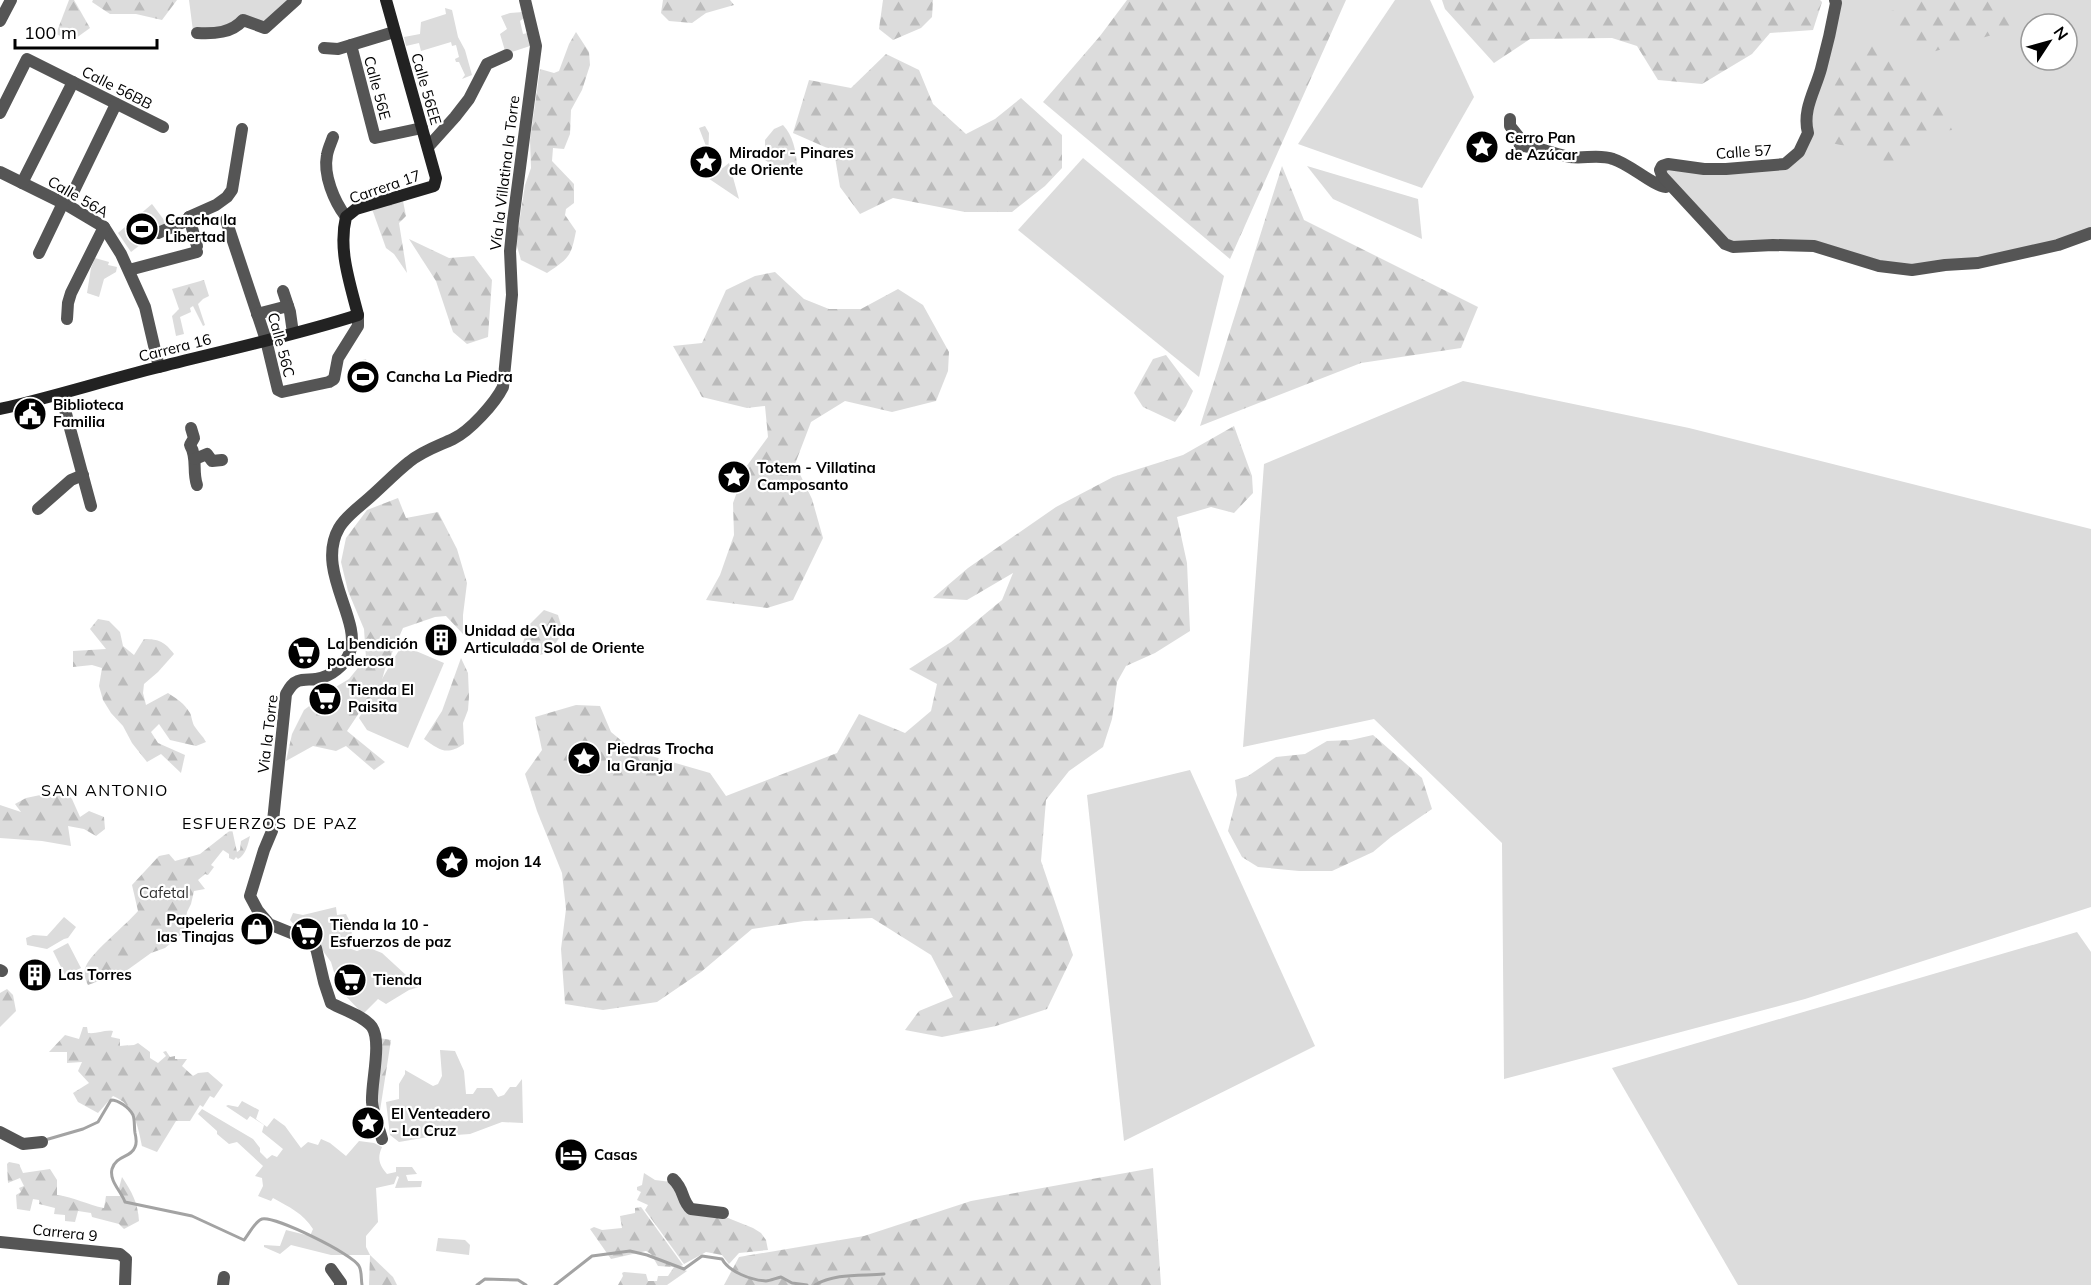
<svg xmlns="http://www.w3.org/2000/svg" width="2091" height="1285" viewBox="0 0 2091 1285" font-family="Mulish,sans-serif">
<defs>
<pattern id="forest-firs" width="22" height="20" patternUnits="userSpaceOnUse" patternTransform="scale(1.5)"><rect width="22" height="20" fill="#dcdcdc"/><path d="M5 1l3.5 6h-7zM16 11l3.5 6h-7z" fill="#bbb"/></pattern>
</defs>
<rect width="100%" height="100%" fill="#fff"/>
<g fill="#dcdcdc" fill-rule="evenodd">
<polygon points="189,0 294,0 268,24 239,24 193,31"/>
<polygon points="1395,0 1430,0 1474,97 1422,188 1298,144"/>
<path d="M1835 0H2091V233L2058 245 1912 270 1814 246 1733 247 1684 202 1662 166 1762 167 1799 152ZM2031 24H2067V60H2031Z"/>
<polygon points="445,8 452,10 458,37 465,50 472,75 462,79 465,75 459,62 456,62 455,59 459,57 456,45 452,46 451,42 421,51 419,43 406,46 404,37 420,34 421,22 446,14"/>
<polygon points="523,12 525,17 520,21 523,34 528,33 530,46 506,54 500,34 507,29 501,16 510,13"/>
<polygon points="705,126 709,133 708,161 719,171 729,163 739,199 702,174 706,146 699,128"/>
<polygon points="1083,158 1224,276 1199,377 1018,230"/>
<polygon points="1307,166 1418,199 1422,239 1333,199"/>
<polygon points="152,204 167,224 131,252 118,233"/>
<polygon points="95,258 109,262 108,265 117,267 116,272 104,279 99,297 87,293 91,268"/>
<polygon points="366,359 375,390 361,394 352,363"/>
<polygon points="1463,381 1689,428 2091,529 2091,907 1805,999 1504,1079 1502,843 1374,719 1243,747 1264,464"/>
<polygon points="402,645 444,663 408,748 367,730 359,718"/>
<polygon points="1190,770 1315,1046 1124,1141 1087,795"/>
<polygon points="336,907 337,915 346,914 352,926 351,949 357,951 367,947 382,953 419,987 409,990 386,1004 378,999 363,1014 339,989 331,962 318,944 302,934 290,920 293,913 303,915"/>
<polygon points="64,917 76,927 68,938 64,939 47,949 27,945 26,938 33,935 47,936"/>
<polygon points="2077,932 2091,952 2091,1285 1738,1285 1612,1068"/>
<polygon points="68,943 81,968 65,975 53,951"/>
<polygon points="440,1050 455,1051 464,1071 466,1094 473,1094 477,1088 492,1088 498,1097 504,1095 510,1087 516,1087 522,1079 523,1123 502,1122 470,1134 428,1137 399,1142 390,1135 386,1102 399,1099 399,1084 405,1074 405,1070 433,1086 438,1084 442,1076"/>
<path d="M242 1101 259 1110 256 1119 267 1127 274 1118 285 1126 301 1148 308 1142 318 1145 321 1139 330 1143 346 1156 359 1141 374 1143 382 1147C377 1158 379 1165 387 1174L396 1172V1167H412L417 1174 406 1175 408 1181H422L421 1187 395 1188 399 1177 397 1176 394 1184 376 1188 378 1222 366 1236V1247L370 1255H331L291 1245 280 1254 264 1247V1245L280 1246 286 1230 310 1236 313 1229C303 1213 289 1207 273 1198L271 1201 258 1196 263 1186 262 1178 255 1176 263 1166 237 1142 229 1144 217 1134V1131L198 1114 202 1109 253 1139 260 1148V1152L267 1159 272 1155 277 1157 283 1149 262 1132 264 1125 250 1116 247 1120 226 1106 228 1105 238 1107Z"/>
<polygon points="438,1238 465,1240 470,1245 469,1255 436,1251"/>
</g>
<g fill="url(#forest-firs)">
<polygon points="69,0 74,0 90,28 72,41 56,34"/>
<polygon points="93,0 177,0 162,20 136,14 110,14 92,2"/>
<polygon points="663,0 730,0 734,5 706,13 692,23 669,21 661,13"/>
<polygon points="883,0 933,0 932,17 921,28 893,40 879,29"/>
<polygon points="1127,0 1346,0 1230,259 1043,102 1100,36"/>
<polygon points="1442,0 1820,0 1822,2 1813,30 1770,33 1752,54 1702,84 1658,80 1637,46 1612,38 1530,39 1494,63 1445,9"/>
<polygon points="1906,0 2000,0 2024,26 1918,56 1879,14 1899,9"/>
<path d="M576 32 589 52 590 65 582 90 571 110 570 134 564 149 553 148 552 161 574 184V203L566 209 565 215 576 231C571 257 569 258 547 273L521 260 516 243 525 185 531 168 530 140 540 69 554 73 559 71 569 44Z"/>
<polygon points="1871,33 1909,72 1926,81 1940,100 1952,130 1931,135 1887,179 1870,151 1831,143 1828,130 1835,85 1848,62"/>
<polygon points="886,54 919,70 933,104 966,134 995,119 1021,98 1062,135 1062,168 1045,186 1012,212 965,212 893,198 860,214 840,187 834,151 793,133 809,80 851,88"/>
<path d="M783 125C793 136 796 150 797 166L777 168 765 160V140L774 129Z"/>
<polygon points="1282,166 1304,220 1478,307 1461,348 1361,363 1200,426"/>
<polygon points="403,201 406,216 399,223 407,273 394,254 386,248 372,209"/>
<polygon points="409,239 449,258 474,256 492,280 488,337 467,344 453,332 436,281"/>
<polygon points="775,272 804,299 829,309 861,309 898,289 923,305 949,352 948,371 936,401 892,412 845,401 811,422 795,464 812,499 823,538 793,600 767,608 706,600 720,575 734,535 733,503 746,467 768,437 765,406 747,408 702,397 673,346 702,343 726,290 755,276"/>
<polygon points="204,280 209,296 203,299 198,304 205,325 203,326 193,306 190,308 191,312 180,317 184,334 176,336 172,316 179,309 172,289"/>
<polygon points="1166,355 1193,391 1186,406 1175,422 1143,407 1134,393 1153,359"/>
<polygon points="1234,426 1252,476 1253,493 1234,513 1211,507 1177,517 1187,563 1190,631 1155,653 1126,666 1117,682 1112,719 1103,747 1069,771 1046,800 1041,861 1073,955 1047,1009 996,1026 942,1037 905,1030 919,1011 953,997 931,955 872,918 804,921 752,929 701,972 657,1002 603,1010 565,1004 561,949 566,909 562,873 537,811 525,774 542,750 535,717 576,705 600,706 611,732 634,751 710,773 726,796 837,753 859,714 905,733 931,711 937,684 909,669 951,642 1002,600 1013,573 967,600 933,598 968,568 1056,507 1113,477 1183,455"/>
<polygon points="398,498 406,518 438,512 457,549 467,583 463,615 463,634 446,616 435,617 403,628 385,669 380,687 365,704 347,731 385,762 374,770 346,746 336,751 313,746 286,761 292,734 304,710 329,691 349,679 366,658 364,629 348,591 341,562 346,538 367,510"/>
<polygon points="544,610 558,615 563,632 550,652 540,655 520,651 529,625"/>
<path d="M98 619 109 621 120 632 123 646 134 655 144 639C159 639 165 642 174 654L158 672 144 684 143 693 146 705 168 693C177 699 184 703 190 713 192 717 192 723 195 727 198 732 203 736 206 742L196 746 170 740 159 724 151 732 158 743 185 755 181 773 161 754 147 762 132 743 123 726 111 713 103 700 99 686 102 668 92 665 73 667V651L106 649 90 629Z"/>
<path d="M461 658 468 673 469 697 468 710 463 723 464 744C446 756 440 750 424 739L442 711Z"/>
<polygon points="1373,735 1422,778 1432,809 1391,837 1373,852 1332,871 1299,871 1258,867 1242,857 1228,831 1237,795 1235,780 1248,776 1276,757 1305,754 1327,741 1351,740"/>
<polygon points="64,790 72,799 80,817 89,811 104,817 105,829 96,836 84,829 68,826 71,846 42,841 0,838 0,805 21,812 15,804 26,798"/>
<path d="M232 829 237 852 240 850 241 841 250 836C248 844 246 855 238 859L236 857 234 860 229 858V854L223 850 211 865 214 867 208 875 205 874 198 880 205 889 194 891 191 904 187 912 184 932 165 948 151 953 126 971 88 985C85 979 83 972 86 966 91 953 126 925 138 911L132 885 159 856 169 854 175 861 200 854Z"/>
<polygon points="7,989 13,995 16,1011 0,1027 0,993"/>
<path d="M83 1027H87L88 1033C97 1034 103 1030 113 1031L111 1037 120 1039V1046L134 1045 138 1043 150 1052V1058L158 1063 166 1056 163 1052 166 1051 170 1057 175 1056V1059H187L182 1066 193 1076 198 1073 208 1072 223 1085 214 1098 210 1096 203 1107 200 1105 190 1121H176L157 1152 142 1146C138 1126 134 1104 113 1096L98 1113 78 1102 73 1093 89 1083 78 1071 82 1062 67 1063V1052H49L65 1035 79 1039Z"/>
<polygon points="379,1038 391,1040 379,1117 375,1084"/>
<path d="M9 1162 19 1164 23 1173 50 1169 57 1180V1195C74 1197 88 1205 104 1208L106 1196H120L119 1188 122 1177C132 1192 138 1203 139 1221L124 1229 119 1224 92 1217 91 1213 78 1211 75 1222 65 1221V1215L54 1214 55 1208 39 1204V1200L33 1199 30 1211 17 1209 16 1195 21 1192 19 1188 24 1186 20 1178 8 1183 7 1164Z"/>
<polygon points="1153,1168 1161,1285 724,1285 739,1257 864,1236 971,1201"/>
<polygon points="644,1173 655,1180 671,1182 684,1208 723,1216 753,1228 761,1233 766,1240 768,1250 739,1253 729,1264 722,1255 706,1252 684,1264 645,1210 648,1205 637,1200 641,1192 637,1190 637,1187 642,1185"/>
<polygon points="641,1207 683,1265 678,1267 687,1271 667,1285 618,1285 623,1276 622,1273 624,1272 646,1274 648,1281 657,1281 658,1276 668,1276 674,1267 658,1266 651,1254 646,1251 611,1259 590,1229 594,1227 602,1230 622,1228 620,1216 635,1213 635,1208"/>
<polygon points="370,1255 393,1277 397,1285 369,1285"/>
</g>
<g fill="none" stroke-linecap="round" stroke-linejoin="round">
<g stroke="#a3a3a3" stroke-width="3">
<path d="M45 1140 83 1129 98 1122 111 1100C118 1100 129 1107 133 1115 135 1120 134 1128 135 1133 136 1137 137 1143 135 1147 131 1158 116 1155 112 1169 109 1181 121 1191 125 1202L192 1216 244 1240C249 1234 255 1221 262 1219 275 1216 353 1254 359 1266 362 1271 361 1280 362 1285"/>
<polyline points="477,1285 485,1279 518,1280 526,1285"/>
<path d="M555 1285 592 1256 630 1251 647 1255 684 1269 702 1256 722 1259C729 1272 751 1280 766 1281 770 1281 776 1278 781 1277L792 1283 807 1285"/>
<path d="M815 1285C835 1273 861 1276 884 1274"/>
</g>
<g stroke="#555" stroke-width="12">
<polyline points="0,21 11,0"/>
<path d="M197 33C214 34 232 33 243 20L265 28 296 0"/>
<polyline points="351,45 375,138 422,128"/>
<polyline points="324,48 338,49 394,32"/>
<polyline points="0,113 27,59 163,127"/>
<path d="M1510 119V126L1518 136 1520 146C1540 146 1552 154 1570 157 1584 159 1599 154 1613 159 1630 164 1653 186 1666 187L1660 170 1662 166 1668 164 1704 169H1726L1785 164 1799 152 1808 133C1802 110 1815 91 1821 69 1827 47 1832 25 1836 3L1835 0"/>
<path d="M333 137C331 143 328 149 327 155 323 175 334 201 346 217"/>
<polyline points="428,147 455,117 469,99 487,64 507,55"/>
<polyline points="0,172 67,205 104,227 121,254 145,307 159,367"/>
<polyline points="1664,178 1725,244 1733,247 1773,245 1814,246 1879,266 1912,270 1945,265 1978,263 2058,245 2091,233"/>
<polyline points="22,183 73,82"/>
<polyline points="67,205 116,104"/>
<polyline points="189,217 197,246"/>
<polyline points="226,220 266,340 278,390 282,392 329,382 334,379 338,358 358,326 358,315"/>
<polyline points="158,233 186,221 189,217 216,205 227,197 232,190 242,129"/>
<polyline points="39,253 63,203"/>
<polyline points="129,270 197,252"/>
<polyline points="283,291 290,312 293,333"/>
<polyline points="257,314 288,306"/>
<polyline points="67,319 68,303 71,293 104,227"/>
<polyline points="61,395 91,506"/>
<path d="M191 428 194 438 190 445C198 458 192 471 197 485"/>
<polyline points="195,459 207,454 212,461 222,460"/>
<polyline points="38,509 71,480 83,475"/>
<polyline points="0,970 2,971"/>
<polyline points="0,1132 23,1144 42,1142"/>
<path d="M382 1139C379 1127 373 1114 372 1102 371 1083 382 1042 372 1027 364 1016 343 1010 331 1003L324 982 316 948 301 937 269 924 258 911 250 896 264 850 272 831 286 694C289 689 292 683 298 681 303 679 311 680 316 679 331 677 345 665 350 652 362 620 315 570 339 528 345 517 359 507 368 499 382 487 395 473 409 462 422 451 438 446 453 439 470 431 495 403 503 387L512 295 510 251 513 221 536 46 525 0"/>
<path d="M673 1179C685 1190 681 1200 691 1209L723 1213"/>
<polyline points="0,1242 120,1254 126,1259 125,1285"/>
<polyline points="331,1269 341,1283 340,1285"/>
<polyline points="223,1285 224,1277"/>
</g>
<path stroke="#222" stroke-width="12" d="M0 409C53 397 106 380 159 367 225 350 293 336 358 315 350 283 338 250 346 217L356 209 434 186 436 178 386 0"/>
</g>
<defs>
<g id="sight-disc" transform="scale(1.725)"><circle r="9.5" fill="#000" stroke="#fff"/><path d="M0-6L1.8-2.2L6-1.7L2.9 1.2L3.7 5.4L0 3.3L-3.7 5.4L-2.9 1.2L-6-1.7L-1.8-2.2Z" fill="#fff"/></g>
<g id="stadium-disc" transform="scale(1.725)"><circle r="9.5" fill="#000" stroke="#fff"/><path d="M0-5a6.5 5 0 1 0 0 10a6.5 5 0 1 0 0-10ZM-3.5-1.8h7v3.6h-7Z" fill="#fff"/></g>
<g id="civic-disc" transform="scale(1.725)"><circle r="9.5" fill="#000" stroke="#fff"/><path d="M-.6-6.5H3V-4.5H.6V-3L4-1V1h2V6H-6V1h2V-1L-.6-3ZM-1.2 2.5V6h2.4V2.5Z" fill="#fff"/></g>
<g id="building-disc" transform="scale(1.725)"><circle r="9.5" fill="#000" stroke="#fff"/><path d="M-4-6H4V6H1V3H-1V6H-4ZM-2.5-4.3h1.7v1.8h-1.7ZM.8-4.3h1.7v1.8H.8ZM-2.5-1h1.7V.8h-1.7ZM.8-1h1.7V.8H.8Z" fill="#fff"/></g>
<g id="supermarket-disc" transform="scale(1.725)"><circle r="9.5" fill="#000" stroke="#fff"/><path d="M-6-5.5h2.5l.6 2H6L4.5 2H-2.5L-4.4-4H-6ZM-1.5 3.2a1.3 1.3 0 1 0 .1 0ZM3 3.2a1.3 1.3 0 1 0 .1 0Z" fill="#fff"/></g>
<g id="shop-disc" transform="scale(1.725)"><circle r="9.5" fill="#000" stroke="#fff"/><path d="M-5-2.5h2.3a2.7 3.5 0 0 1 5.4 0H5L5.5 6h-11ZM-1.5-2.5h3a1.5 2.3 0 0 0-3 0Z" fill="#fff"/></g>
<g id="hotel-disc" transform="scale(1.725)"><circle r="9.5" fill="#000" stroke="#fff"/><path d="M-6-4.5h1.5V1H6V5H4.5V3h-9V5H-6ZM-4 0a1.8 1.8 0 1 1 3.6 0ZM.5 0V-2.5h3Q6-2.5 6 0Z" fill="#fff"/></g>
</defs>
<g fill-rule="evenodd">
<use href="#sight-disc" x="1482" y="147"/>
<use href="#sight-disc" x="706" y="162"/>
<use href="#stadium-disc" x="142" y="229"/>
<use href="#stadium-disc" x="363" y="377"/>
<use href="#civic-disc" x="30" y="414"/>
<use href="#sight-disc" x="734" y="477"/>
<use href="#building-disc" x="441" y="640"/>
<use href="#supermarket-disc" x="304" y="653"/>
<use href="#supermarket-disc" x="325" y="699"/>
<use href="#sight-disc" x="584" y="758"/>
<use href="#sight-disc" x="452" y="862"/>
<use href="#shop-disc" x="257" y="929"/>
<use href="#supermarket-disc" x="307" y="934"/>
<use href="#building-disc" x="35" y="975"/>
<use href="#supermarket-disc" x="350" y="980"/>
<use href="#sight-disc" x="368" y="1123"/>
<use href="#hotel-disc" x="571" y="1155"/>
</g>
<g text-anchor="middle" stroke-width="4.5" stroke-linejoin="round" paint-order="stroke">
<g font-size="15" fill="#000" stroke="#fff">
<text transform="translate(117 88) rotate(27)" y="5">Calle 56BB</text>
<text transform="translate(377 88) rotate(75)" y="5">Calle 56E</text>
<text transform="translate(426 89) rotate(74)" y="5">Calle 56EE</text>
<text transform="translate(1744 152) rotate(-4)" y="5">Calle 57</text>
<text transform="translate(505 173) rotate(-83)" y="5">Vía la Villatina la Torre</text>
<text transform="translate(385 187) rotate(-19)" y="5">Carrera 17</text>
<text transform="translate(78 197) rotate(30)" y="5">Calle 56A</text>
<text transform="translate(281 345) rotate(75)" y="5">Calle 56C</text>
<text transform="translate(175 348) rotate(-14)" y="5">Carrera 16</text>
<text transform="translate(268 734) rotate(-83)" y="5">Via la Torre</text>
<text transform="translate(65 1233) rotate(6)" y="5">Carrera 9</text>
</g>
<g font-size="15" font-weight="bold" fill="#000" stroke="#fff" text-anchor="start">
<text x="1505" y="143">Cerro Pan<tspan x="1505" dy="17">de Azúcar</tspan></text>
<text x="729" y="158">Mirador - Pinares<tspan x="729" dy="17">de Oriente</tspan></text>
<text x="165" y="225">Cancha la<tspan x="165" dy="17">Libertad</tspan></text>
<text x="386" y="382">Cancha La Piedra</text>
<text x="53" y="410">Biblioteca<tspan x="53" dy="17">Familia</tspan></text>
<text x="757" y="473">Totem - Villatina<tspan x="757" dy="17">Camposanto</tspan></text>
<text x="464" y="636">Unidad de Vida<tspan x="464" dy="17">Articulada Sol de Oriente</tspan></text>
<text x="327" y="649">La bendición<tspan x="327" dy="17">poderosa</tspan></text>
<text x="348" y="695">Tienda El<tspan x="348" dy="17">Paisita</tspan></text>
<text x="607" y="754">Piedras Trocha<tspan x="607" dy="17">la Granja</tspan></text>
<text x="475" y="867">mojon 14</text>
<text x="234" y="925" text-anchor="end">Papeleria<tspan x="234" dy="17">las Tinajas</tspan></text>
<text x="330" y="930">Tienda la 10 -<tspan x="330" dy="17">Esfuerzos de paz</tspan></text>
<text x="58" y="980">Las Torres</text>
<text x="373" y="985">Tienda</text>
<text x="391" y="1119">El Venteadero<tspan x="391" dy="17">- La Cruz</tspan></text>
<text x="594" y="1160">Casas</text>
</g>
<g font-size="15" fill="#333" stroke="#fff">
<text x="164" y="898">Cafetal</text>
</g>
<g font-size="16" letter-spacing="1.5" fill="#000" stroke="#fff">
<text x="105" y="796">SAN ANTONIO</text>
<text x="270" y="829">ESFUERZOS DE PAZ</text>
</g>
</g>
<g transform="translate(2049 42) rotate(54)"><circle r="28" fill="#ffffff" stroke="#999999" stroke-width="1.5"/>
<path d="M0-4.5L10 22L0 15L-10 22Z" fill="#000000"/>
<text y="-9" font-size="16" font-weight="bold" text-anchor="middle" fill="#000000">N</text>
</g>
<path d="M15 39v9h142v-9" fill="none" stroke="#000000" stroke-width="3"/>
<text x="24" y="39" font-size="18" fill="#000000" stroke="#ffffff" stroke-width="4.5" paint-order="stroke">100 m</text>
</svg>
